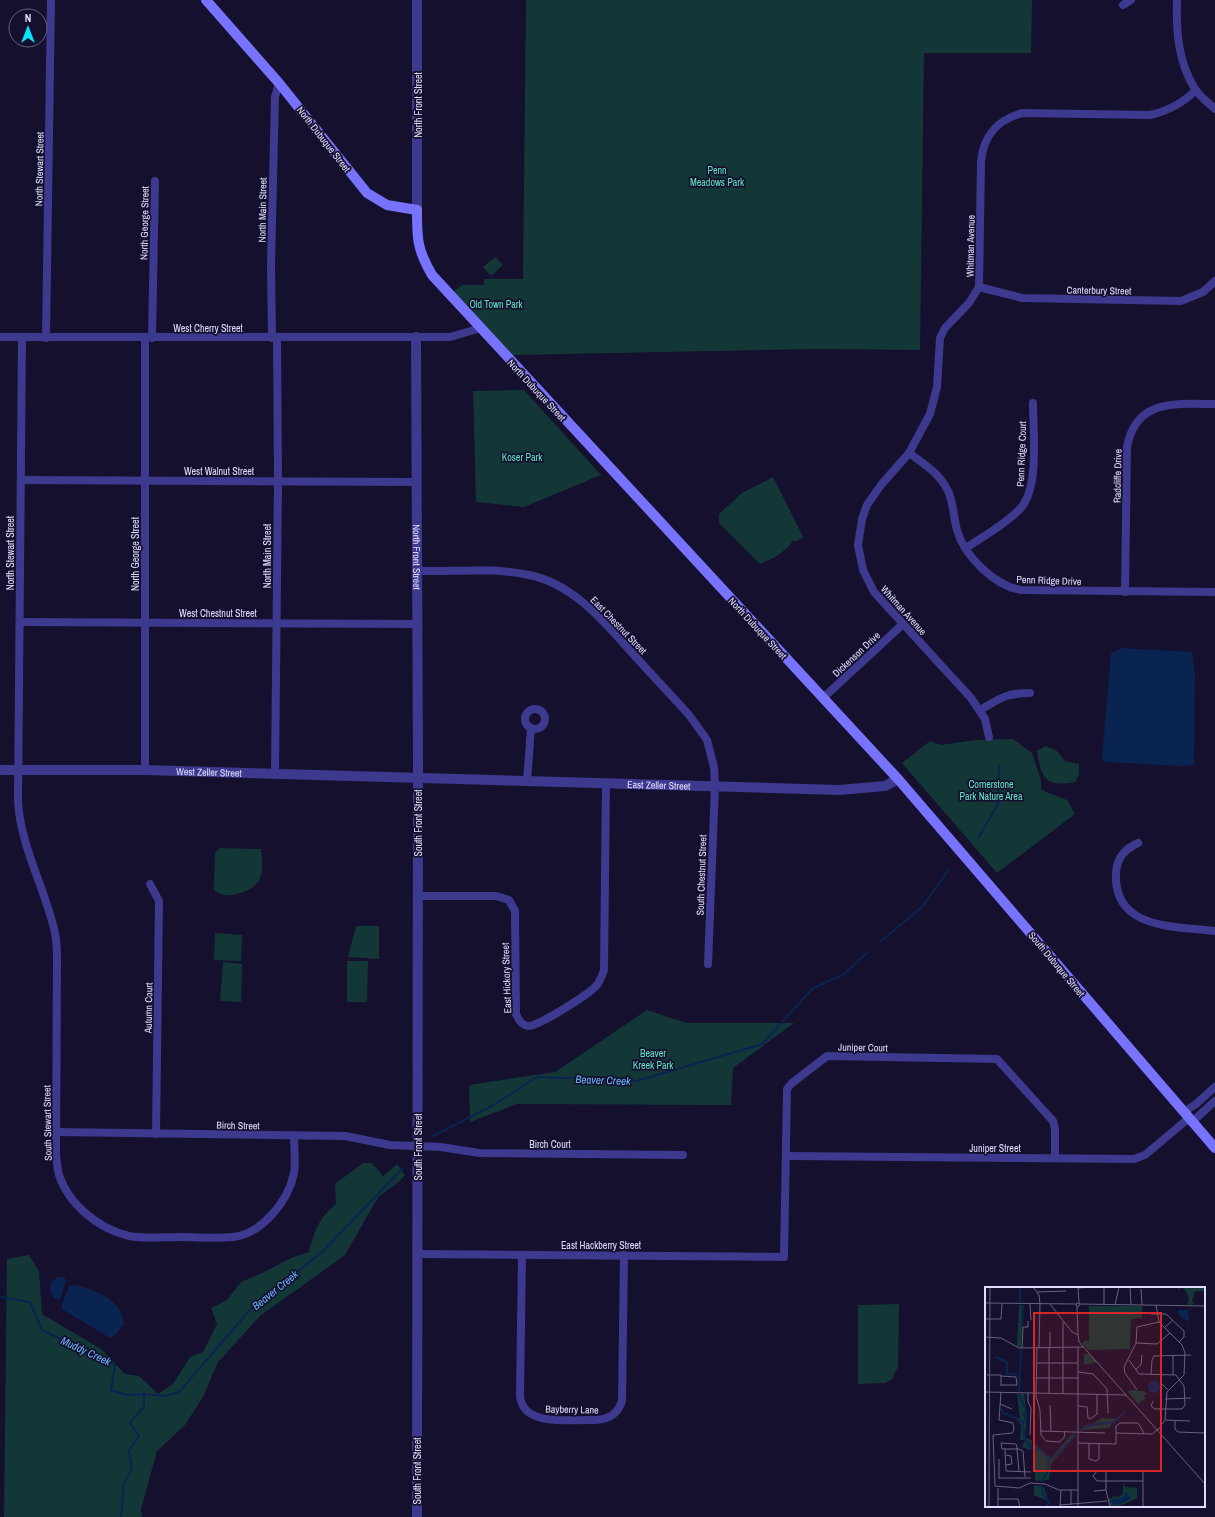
<svg xmlns="http://www.w3.org/2000/svg" width="1215" height="1517" viewBox="0 0 1215 1517" font-family="'Archivo Narrow',sans-serif">
<rect width="100%" height="100%" fill="#15102d"/>
<g fill="#133736">
<polygon points="526,0 1032,0 1031,53 924,53 920,350 818,349 512,355 453,292 462,285 484,285 484,279 523,279"/>
<polygon points="495,257 503,265 491,276 483,267"/>
<polygon points="524,390 601,475 524,507 476,502 473,391"/>
<path d="M773 477 803 537 797 541H793C784 553 774 558 760 564L719 523V514L742 493Z"/>
<polygon points="1013,739 1032,753 1041,780 1041,790 1067,800 1075,814 997,873 902,763 930,741 941,745 976,740"/>
<path d="M1046 746 1057 751 1065 761 1079 764V775L1075 782C1045 788 1041 777 1037 751Z"/>
<path d="M219 848 261 849C262 859 264 872 259 880 253 891 234 897 223 895 220 894 217 892 214 890L215 853Z"/>
<polygon points="356,926 379,926 379,959 348,957"/>
<polygon points="215,933 242,935 241,961 214,960"/>
<polygon points="347,961 368,961 367,1002 347,1002"/>
<polygon points="223,962 242,964 241,1002 220,1001"/>
<polygon points="647,1010 686,1023 794,1023 733,1068 731,1105 517,1104 470,1122 469,1085 555,1072"/>
<path d="M363 1163H372L383 1176 397 1164 405 1175 400 1181 378 1197 345 1255 260 1316 218 1362 203 1397 185 1425 157 1451 141 1509 142 1517H4L7 1259 29 1255 39 1271 42 1314 101 1349 125 1374 139 1376 158 1394 173 1384 190 1357 203 1352 217 1324 211 1308 227 1300 241 1282 262 1273 293 1257 309 1252C314 1232 319 1217 336 1204L335 1184Z"/>
<polygon points="899,1304 898,1367 892,1379 885,1383 858,1384 858,1305"/>
</g>
<g fill="#0a2452">
<polygon points="1121,648 1192,652 1195,675 1194,765 1182,766 1104,762 1102,758 1111,654"/>
<polygon points="58,1277 64,1277 66,1280 60,1300 54,1298 50,1292 51,1282"/>
<path d="M74 1285C95 1289 123 1301 124 1324L116 1334 110 1338 62 1309V1304L69 1287Z"/>
</g>
<g fill="none" stroke-linecap="round" stroke-linejoin="round">
<g stroke="#0a2452" stroke-width="2">
<polyline points="979,837 998,804 999,766"/>
<polyline points="880,942 923,906 949,869"/>
<polyline points="433,1136 492,1106 537,1077 637,1081 762,1044 813,988 843,975 867,953"/>
<polyline points="0,1297 30,1302 42,1330 115,1365 111,1390 126,1395 144,1394 144,1407 130,1422 139,1436 129,1451 132,1468 124,1484 121,1517"/>
<polyline points="144,1394 166,1396 179,1392 248,1312 324,1250 403,1168"/>
</g>
<g stroke="#3d398e" stroke-width="8">
<path d="M1177 0C1176 31 1178 62 1195 89 1200 97 1209 103 1215 109"/>
<polyline points="1123,5 1131,0"/>
<polyline points="979,287 1022,298 1181,301 1203,292 1215,281"/>
<polyline points="0,337 450,337 481,328"/>
<path d="M22 337 18 802C21 848 45 888 55 933 57 942 57 952 57 961L56 1154C57 1161 57 1168 59 1175 69 1205 99 1229 129 1236 145 1239 165 1237 181 1237 198 1237 216 1239 233 1237 262 1234 289 1200 294 1173 296 1161 294 1148 294 1136"/>
<polyline points="46,338 51,0"/>
<polyline points="152,338 155,181"/>
<polyline points="272,338 271,265 275,97 279,83"/>
<path d="M909 453C924 464 938 472 947 489 954 502 953 516 957 530 964 556 995 586 1021 590L1215 592"/>
<polyline points="21,480 417,482"/>
<path d="M966 548C984 536 1004 525 1019 510 1040 490 1033 432 1033 403"/>
<path d="M417 571C453 572 493 567 529 575 574 584 605 623 634 655 652 675 671 695 689 715L707 740 714 767 715 786 708 964"/>
<path d="M1125 592 1127 447C1136 398 1176 404 1215 404"/>
<polyline points="20,622 417,624"/>
<polyline points="823,698 903,624"/>
<circle cx="535" cy="719" r="10"/>
<path d="M980 710C1001 698 1006 693 1030 693"/>
<path d="M989 737 985 719 971 698 874 592 863 570 858 545 862 519 867 505 881 485 909 453 930 414 937 387 940 338 945 328 969 303 979 287 981 162C983 136 998 119 1023 113L1150 115C1168 111 1183 103 1196 90"/>
<polyline points="145,770 145,338"/>
<polyline points="275,774 278,481 277,338"/>
<polyline points="527,781 531,728"/>
<path d="M1138 843C1125 849 1117 857 1116 873 1113 930 1175 926 1215 931"/>
<polyline points="150,884 159,901 156,1134"/>
<path d="M418 896H496L509 900 515 911 516 1014C518 1019 521 1025 528 1026 536 1028 589 994 596 986 600 982 602 976 604 970L606 783"/>
<polyline points="1184,1112 1196,1104 1215,1087"/>
<polyline points="1192,1122 1215,1101"/>
<polyline points="56,1132 345,1136 390,1145 441,1147 479,1153 683,1155"/>
<polyline points="786,1156 1134,1159 1145,1155 1189,1118"/>
<polyline points="417,1254 784,1257 787,1089 792,1083 827,1056 997,1059 1053,1121 1055,1129 1055,1158"/>
<path d="M522 1255 520 1396C523 1428 572 1419 596 1420 609 1419 618 1414 622 1401L624 1255"/>
</g>
<g stroke="#3d398e" stroke-width="10">
<polyline points="417,210 417,0"/>
<path id="s1" d="M416 337 418 769 417 1517"/>
<path id="s2" d="M0 770H145L839 790 885 786 898 779"/>
</g>
<path stroke="#7873ff" stroke-width="10" d="M206 0 279 83 367 193 387 205 417 210C417 239 417 249 432 275L898 779 1215 1148"/>
</g>
<g text-anchor="middle" stroke-width="3.5" stroke-linejoin="round" paint-order="stroke">
<g font-size="10" fill="#e0dcff" stroke="#15102d">
<text transform="translate(418 105) rotate(-90)" y="4">North Front Street</text>
<text transform="translate(324 139) rotate(52)" y="4">North Dubuque Street</text>
<text transform="translate(39 169) rotate(-89)" y="4">North Stewart Street</text>
<text transform="translate(262 210) rotate(-89)" y="4">North Main Street</text>
<text transform="translate(144 223) rotate(-89)" y="4">North George Street</text>
<text transform="translate(970 246) rotate(-89)" y="4">Whitman Avenue</text>
<text transform="translate(1099 290) rotate(1)" y="4">Canterbury Street</text>
<text x="208" y="332">West Cherry Street</text>
<text transform="translate(537 390) rotate(47)" y="4">North Dubuque Street</text>
<text transform="translate(1021 454) rotate(-88)" y="4">Penn Ridge Court</text>
<text x="219" y="475">West Walnut Street</text>
<text transform="translate(1117 476) rotate(-89)" y="4">Radcliffe Drive</text>
<text transform="translate(10 553) rotate(-90)" y="4">North Stewart Street</text>
<text transform="translate(135 554) rotate(-90)" y="4">North George Street</text>
<text transform="translate(267 556) rotate(-90)" y="4">North Main Street</text>
<text dy="4" stroke="none"><textPath href="#s1" startOffset="220">North Front Street</textPath></text>
<text transform="translate(1049 580) rotate(2)" y="4">Penn Ridge Drive</text>
<text transform="translate(904 610) rotate(48)" y="4">Whitman Avenue</text>
<text x="218" y="617">West Chestnut Street</text>
<text transform="translate(619 625) rotate(46)" y="4">East Chestnut Street</text>
<text transform="translate(758 628) rotate(47)" y="4">North Dubuque Street</text>
<text transform="translate(856 654) rotate(-43)" y="4">Dickenson Drive</text>
<text dy="4" stroke="none"><textPath href="#s2" startOffset="209">West Zeller Street</textPath></text>
<text dy="4" stroke="none"><textPath href="#s2" startOffset="659">East Zeller Street</textPath></text>
<text transform="translate(418 823) rotate(-90)" y="4">South Front Street</text>
<text transform="translate(701 875) rotate(-88)" y="4">South Chestnut Street</text>
<text transform="translate(1057 964) rotate(50)" y="4">South Dubuque Street</text>
<text transform="translate(506 978) rotate(-92)" y="4">East Hickory Street</text>
<text transform="translate(148 1008) rotate(-89)" y="4">Autumn Court</text>
<text transform="translate(863 1047) rotate(1)" y="4">Juniper Court</text>
<text transform="translate(47 1123) rotate(-91)" y="4">South Stewart Street</text>
<text transform="translate(238 1125) rotate(1)" y="4">Birch Street</text>
<text x="550" y="1148">Birch Court</text>
<text transform="translate(418 1147) rotate(-90)" y="4">South Front Street</text>
<text x="995" y="1152">Juniper Street</text>
<text x="601" y="1249">East Hackberry Street</text>
<text transform="translate(572 1409) rotate(1)" y="4">Bayberry Lane</text>
<text transform="translate(417 1471) rotate(-90)" y="4">South Front Street</text>
</g>
<g font-size="10" fill="#60e7c7" stroke="#15102d">
<text x="717" y="174">Penn<tspan x="717" dy="12">Meadows Park</tspan></text>
<text x="496" y="308">Old Town Park</text>
<text x="522" y="461">Koser Park</text>
<text x="991" y="788">Cornerstone<tspan x="991" dy="12">Park Nature Area</tspan></text>
<text x="653" y="1057">Beaver<tspan x="653" dy="12">Kreek Park</tspan></text>
</g>
<g font-size="11" font-style="italic" fill="#6ab9ff" stroke="#15102d">
<text transform="translate(603 1080) rotate(2)" y="4">Beaver Creek</text>
<text transform="translate(275 1290) rotate(-39)" y="4">Beaver Creek</text>
<text transform="translate(86 1351) rotate(25)" y="4">Muddy Creek</text>
</g>
</g>
<g transform="translate(985 1287)">
<rect width="220" height="220" fill="#15102d"/>
<path d="M193 0H220V4H210L207 14 210 17 202 18 204 12 201 4 196 0 194 4ZM34 18H38L36 60 32 59ZM104 19H157V31L146 32 145 62 103 63 97 56 101 53 104 55ZM99 67H104L112 75 99 78ZM146 103 159 104 162 107 158 108 161 111 153 117 143 105ZM32 107H39L42 130 40 151 47 153 46 163 37 160 40 153H35L36 138 30 130 35 132ZM117 131 132 132 126 137 125 141 98 143V139L107 137ZM87 147 91 148 66 177 64 193 50 194V157L66 171ZM138 195 140 200 157 201H152V211L140 217 126 220 123 212 128 211 127 209 133 210 138 207ZM49 198 59 200 63 214 49 208Z" fill="#133736"/>
<path d="M193 23H203L204 35 195 29ZM163 100a6 6 0 1 1 12 0a6 6 0 1 1-12 0ZM142 205 146 211 138 216 127 218 126 213 137 211Z" fill="#0a2452"/>
<path fill="none" stroke="#0a2452" stroke-width="2" d="M35 0V15M37 39 38 19M10 70 22 75V87H33M34 105 36 63M34 107 41 123 38 128 41 129 38 137 40 153 46 161H53L64 171 62 186 56 195M16 122 18 126 34 132 37 136M94 144 105 138 129 135 140 125M64 171H68L91 148M57 198 58 207 64 216 61 220"/>
<path fill="none" stroke="#666281" stroke-width="1" d="M48 0 54 8 55 17M93 0 94 16M145 0 146 18M93 1 109 0M156 2 157 18M52 5 81 4M0 16 91 17M45 17 46 33M65 17 87 45 93 48 94 55 220 197M91 17 94 16 95 18 92 20ZM95 17 220 19M119 18V0M130 18 134 0M171 18 174 35 197 58 200 66 199 88 182 105 180 133 173 143M92 20 93 48M166 27H181L199 44V50L194 55M0 32H16L17 17M179 41 188 33M0 50 16 51 34 61 99 60M151 56 172 57 185 46M37 61 38 40H43V34M52 61 51 109 55 123 56 148 61 154 74 155 79 151 80 144M54 61 55 17M65 61V45M78 61V35M176 68V96L183 103M144 73 154 87 191 88 199 99 200 118 197 122H170L166 119 168 114M52 76H93M150 83 156 78 157 68M93 85 108 87 122 102 123 126M2 88H16V99M166 88 167 73 169 69 206 68M188 88V68M51 91H93M16 98H32L31 90 16 89M152 103 140 86 139 80 151 56 152 40 174 35M0 105 141 108M16 105 14 133 28 136 29 143 27 146 8 148 10 199 34 201 45 196 60 197 74 203H93M43 106V115L46 121 45 148M64 106V61M78 107V61M180 112 206 111M15 117 27 122M65 118 66 144M93 119 102 120 103 131 105 132 112 127V107M180 133 205 134M190 134V142L193 145 220 146M55 144 120 146M131 146 167 147 173 142M93 156 131 157V139L135 136H153L159 146M104 157V172L111 174 114 172V157M20 162 21 184 46 185M21 178 27 177 26 169 21 168M121 184V203L125 220M158 184V220M34 185 32 162V160L31 157 16 156 17 162H34L38 164 40 190M13 191H46M14 191V172M158 194H112L108 189 112 184H162M109 204 121 203M13 212H33L35 220M75 218 122 214M86 218V203M75 219 76 203M4 220 5 0M13 220V201M93 220V61"/>
<path fill="#d62828" fill-opacity="0.15" stroke="#d62828" stroke-width="2" d="M49 26H176V184H49Z"/>
<rect width="220" height="220" fill="none" stroke="#e0dcff" stroke-width="2"/>
</g>
<g transform="translate(28 28)"><circle r="19" fill="#15102d" stroke="#666281"/>
<path d="M0-3L7 15L0 10L-7 15Z" fill="#08e4ff"/>
<text y="-6" font-size="11" font-weight="bold" text-anchor="middle" fill="#e0dcff">N</text>
</g>
</svg>
